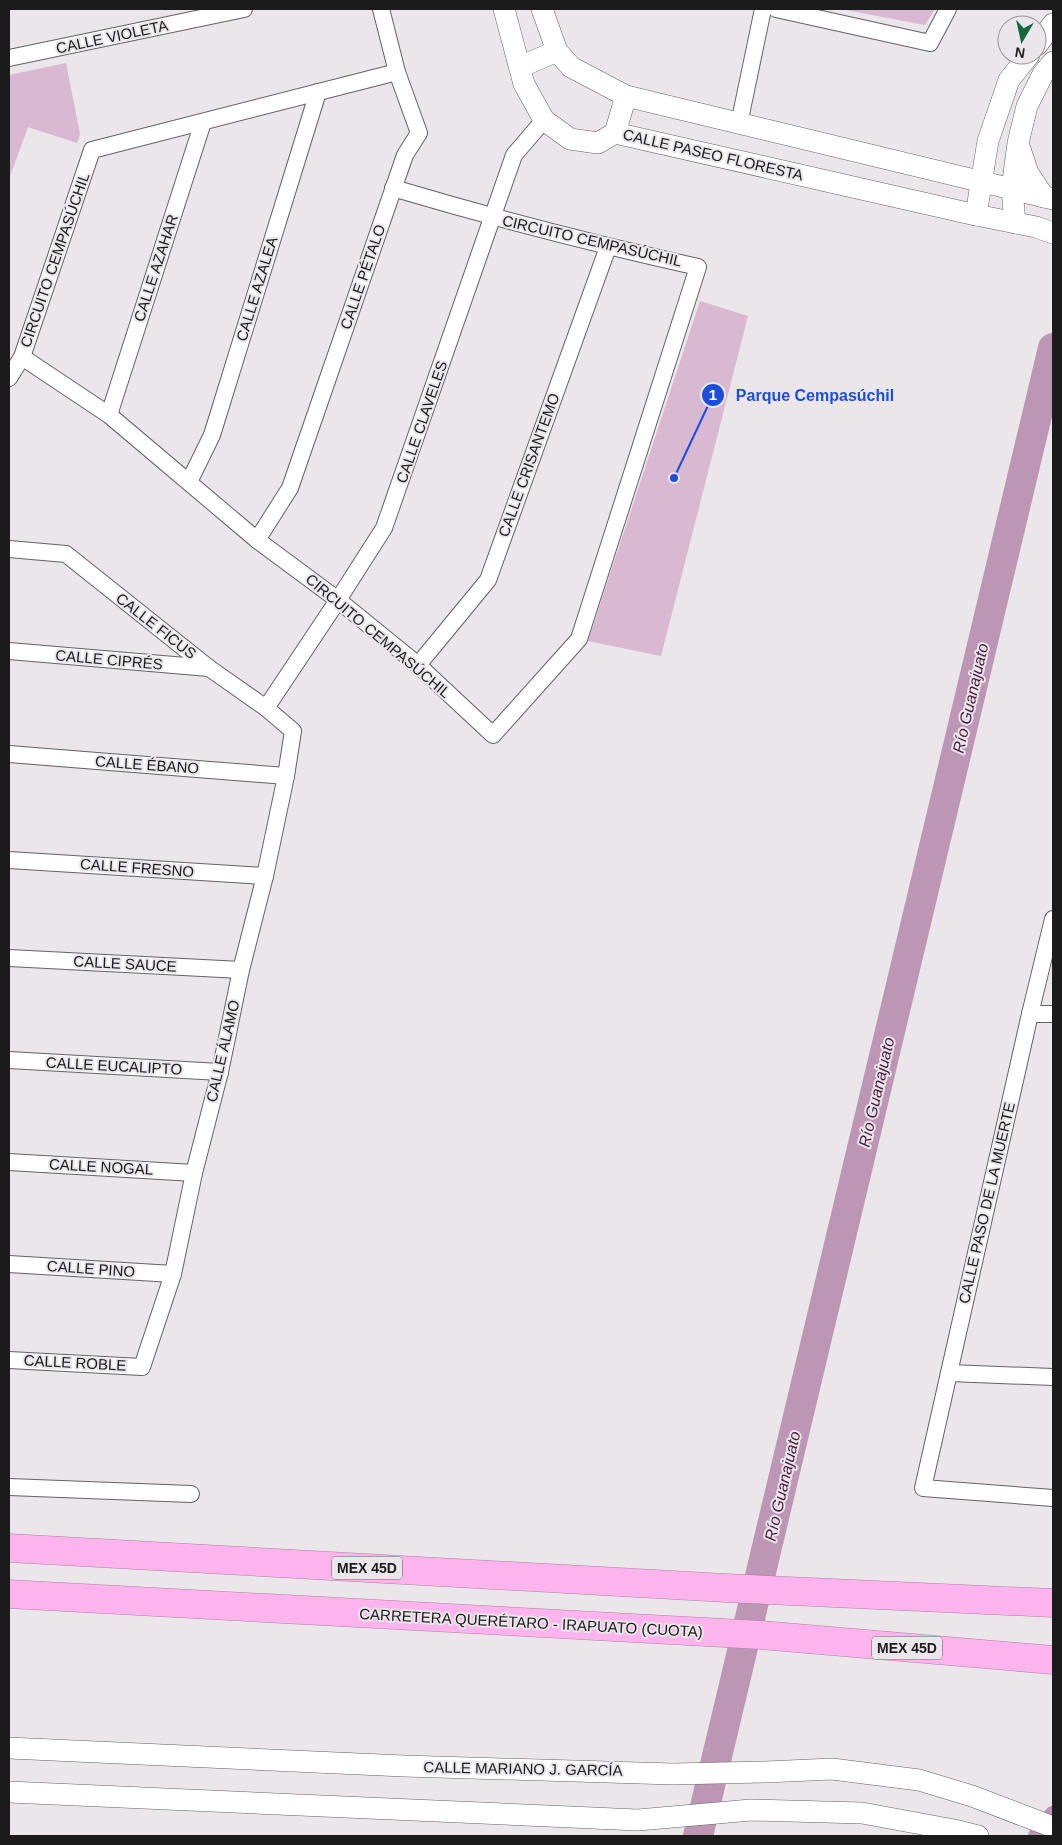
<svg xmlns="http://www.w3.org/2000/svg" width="1062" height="1845" viewBox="0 0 1062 1845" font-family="Helvetica,sans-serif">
<rect width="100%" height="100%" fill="#eae6e9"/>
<g fill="#d9b8d2">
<polygon points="840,9 935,9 925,25"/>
<polygon points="66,63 80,134 77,143 28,127 9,179 9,75"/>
<polygon points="700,301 748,316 661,656 588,641"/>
</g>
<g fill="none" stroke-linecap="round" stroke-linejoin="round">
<polyline stroke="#bc96b4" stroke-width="18" points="1037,1836 1053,1815"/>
<polyline stroke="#bc96b4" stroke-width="30" points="698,1836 1053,348"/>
<g stroke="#656164" stroke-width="18">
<g id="minor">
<polyline points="776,9 930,43 948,9"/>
<polyline points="9,58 244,9"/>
<polyline points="739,124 763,9"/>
<path d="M22 357 109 415 257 540 338 600 418 665 493 735 579 639 698 267C595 244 494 218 393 188"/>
<polyline points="9,378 22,357 92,150 397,72"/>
<polyline points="109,415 203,122"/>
<polyline points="189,482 212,435 318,92"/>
<polyline points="257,540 290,488 405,155 419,133 397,72 381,9"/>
<polyline points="9,549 66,554 209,668 266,708 293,731 286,776 265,876 241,970 220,1072 194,1173 173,1274 142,1367 9,1360"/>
<polyline points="9,651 209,668"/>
<polyline points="418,665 488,580 608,247"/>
<polyline points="266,708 338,600 384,528 514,155 544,120"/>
<polyline points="9,754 286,776"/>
<polyline points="9,860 265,876"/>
<polyline points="1053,919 1030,1014 923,1488 1053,1498"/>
<polyline points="9,958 241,970"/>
<polyline points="1030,1014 1053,1014"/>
<polyline points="9,1060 220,1072"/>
<polyline points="9,1162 194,1173"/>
<polyline points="9,1264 173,1274"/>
<polyline points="949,1373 1053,1377"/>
<polyline points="9,1487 191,1494"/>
</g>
</g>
<g stroke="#656164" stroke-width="22">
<g id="tertiary">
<polyline points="504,9 524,84 544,120 570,139 598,143 615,133 976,215 1036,227 1053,233"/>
<polyline points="542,9 557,51 571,67 626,96 1053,199"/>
<polyline points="1037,45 1053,24"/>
<polyline points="520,67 557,51"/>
<polyline points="615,133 626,96"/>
<polyline points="1019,146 1028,173 1044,197"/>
<polyline points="976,215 988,141 1009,80 1029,55"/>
<polyline points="1015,223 1012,189 1018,143 1027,106 1043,74 1053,62"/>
<polyline points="9,1748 404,1766 673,1774 766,1772 832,1769 919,1780 972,1796 1053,1827"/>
<polyline points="9,1792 638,1820 751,1810 862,1813 954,1830 978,1836"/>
</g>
</g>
<g stroke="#ae7ea4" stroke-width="29">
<g id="motorway">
<polyline points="9,1548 726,1588 1053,1603"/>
<polyline points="9,1594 761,1635 1053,1660"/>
</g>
</g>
<use href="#minor" stroke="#fff" stroke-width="16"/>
<use href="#tertiary" stroke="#fff" stroke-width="21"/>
<use href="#motorway" stroke="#fdb4ee" stroke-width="28"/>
</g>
<g text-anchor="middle" stroke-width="4" stroke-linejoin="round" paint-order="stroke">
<g fill="#eae6e9" stroke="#5a585a" stroke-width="1">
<rect x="332" y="1556.5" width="70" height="23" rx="4"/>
<rect x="872" y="1636.5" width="70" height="23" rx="4"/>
</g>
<g font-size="14" font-weight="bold" fill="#1c1b1c">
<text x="367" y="1573">MEX 45D</text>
<text x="907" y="1653">MEX 45D</text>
</g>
<g font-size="15" fill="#1c1b1c" stroke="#eae6e9">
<text transform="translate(112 37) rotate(-12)" y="5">CALLE VIOLETA</text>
<text transform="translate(713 155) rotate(13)" y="5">CALLE PASEO FLORESTA</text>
<text transform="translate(592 241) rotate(13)" y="5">CIRCUITO CEMPASÚCHIL</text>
<text transform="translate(55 260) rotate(-71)" y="5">CIRCUITO CEMPASÚCHIL</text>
<text transform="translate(156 268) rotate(-72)" y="5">CALLE AZAHAR</text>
<text transform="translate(363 277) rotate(-71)" y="5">CALLE PÉTALO</text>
<text transform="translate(257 289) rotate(-73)" y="5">CALLE AZALEA</text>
<text transform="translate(422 422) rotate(-71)" y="5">CALLE CLAVELES</text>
<text transform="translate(529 465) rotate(-70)" y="5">CALLE CRISANTEMO</text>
<text transform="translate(156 626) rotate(38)" y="5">CALLE FICUS</text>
<text transform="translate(378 636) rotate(40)" y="5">CIRCUITO CEMPASÚCHIL</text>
<text transform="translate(109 660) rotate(5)" y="5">CALLE CIPRÉS</text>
<text transform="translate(147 765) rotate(4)" y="5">CALLE ÉBANO</text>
<text transform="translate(137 868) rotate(4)" y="5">CALLE FRESNO</text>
<text transform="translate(125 964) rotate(3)" y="5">CALLE SAUCE</text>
<text transform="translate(223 1051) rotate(-77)" y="5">CALLE ÁLAMO</text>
<text transform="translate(114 1066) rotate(3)" y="5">CALLE EUCALIPTO</text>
<text transform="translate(101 1167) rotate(3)" y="5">CALLE NOGAL</text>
<text transform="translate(987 1203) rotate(-77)" y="5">CALLE PASO DE LA MUERTE</text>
<text transform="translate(91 1269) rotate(4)" y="5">CALLE PINO</text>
<text transform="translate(75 1363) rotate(3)" y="5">CALLE ROBLE</text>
<text transform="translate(531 1623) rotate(3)" y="5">CARRETERA QUERÉTARO - IRAPUATO (CUOTA)</text>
<text transform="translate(523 1769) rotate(1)" y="5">CALLE MARIANO J. GARCÍA</text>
</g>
<g font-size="16" font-style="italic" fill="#471840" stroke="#eae6e9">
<text transform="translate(970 698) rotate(-77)" y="6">Río Guanajuato</text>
<text transform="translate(876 1092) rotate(-77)" y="6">Río Guanajuato</text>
<text transform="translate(782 1486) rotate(-77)" y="6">Río Guanajuato</text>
</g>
</g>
<path fill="none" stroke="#1d4ed8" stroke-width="2" d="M674 478L713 395"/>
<g fill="#1d4ed8" stroke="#eae6e9" stroke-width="2">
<circle cx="674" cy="478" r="5"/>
<circle cx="713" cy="395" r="12"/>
</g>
<g font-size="15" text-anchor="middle" font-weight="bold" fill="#fff">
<text x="713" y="400">1</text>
</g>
<g font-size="16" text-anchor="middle" font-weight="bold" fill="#1d4ed8" stroke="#eae6e9" stroke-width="4" stroke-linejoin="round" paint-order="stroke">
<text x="815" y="401">Parque Cempasúchil</text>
</g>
<rect width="1062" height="1845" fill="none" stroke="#1c1b1c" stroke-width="20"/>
<g transform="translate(1022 40) rotate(189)"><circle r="24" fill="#eae6e9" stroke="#989597"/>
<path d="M0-4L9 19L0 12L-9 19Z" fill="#13693a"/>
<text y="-8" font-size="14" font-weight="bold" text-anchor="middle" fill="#1c1b1c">N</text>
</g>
</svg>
